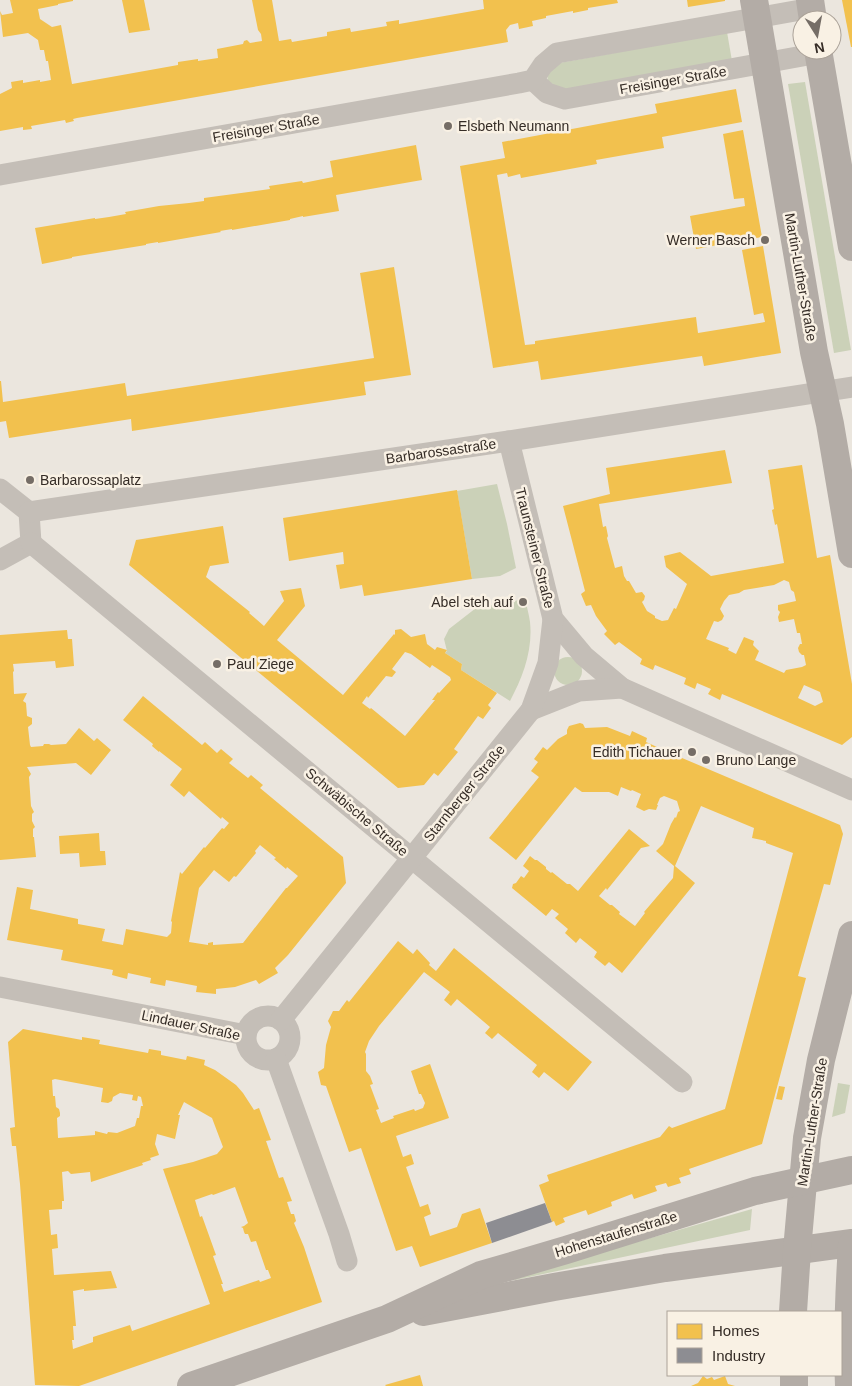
<svg xmlns="http://www.w3.org/2000/svg" width="852" height="1386" viewBox="0 0 852 1386" font-family="Arial,sans-serif">
<rect width="100%" height="100%" fill="#ebe6de"/>
<g fill="#cbd1b8">
<polygon points="727,32 732,61 563,91 548,81 547,75 554,64"/>
<polygon points="805,82 851,350 834,353 788,84"/>
<polygon points="497,484 507,524 516,568 500,576 472,579 457,491"/>
<path d="M525 599C527 607 529 615 530 622 533 650 523 677 510 701L461 670 462 664 445 653 447 651 444 639 449 629 476 608Z"/>
<circle cx="568" cy="671" r="14"/>
<polygon points="838,1083 850,1085 845,1113 832,1117"/>
<polygon points="752,1209 750,1230 515,1280 514,1277"/>
</g>
<g fill="#f2c14e" fill-rule="evenodd">
<polygon points="10,0 73,0 73,1 58,4 58,5 38,9 40,19 52,27 61,25 72,84 178,65 178,62 198,59 198,61 218,58 217,49 243,44 244,41 247,40 250,43 262,41 261,34 258,30 252,0 272,0 279,41 291,39 292,42 327,36 327,32 350,28 351,32 387,26 386,22 399,20 399,24 484,9 483,0 617,0 618,3 588,8 588,10 573,13 573,11 546,16 546,18 532,21 533,26 519,29 518,23 510,25 506,30 508,42 77,118 73,119 74,121 66,123 65,120 31,126 32,129 23,130 23,127 0,131 0,94 12,88 11,82 23,80 23,83 40,80 40,82 51,80 48,61 46,61 44,50 40,50 38,40 28,33 3,37 0,11 2,15 13,13"/>
<polygon points="122,0 144,0 150,30 129,33"/>
<polygon points="687,0 725,0 725,1 688,7"/>
<polygon points="842,0 852,0 852,47 851,47"/>
<polygon points="736,89 742,122 662,137 664,148 596,160 597,164 521,178 520,174 508,177 507,173 497,175 525,345 535,344 535,341 696,317 698,333 765,322 763,313 754,315 742,250 763,246 781,353 704,366 702,356 541,380 538,361 493,368 460,166 505,158 502,142 657,113 655,104"/>
<polygon points="743,130 762,237 696,249 690,216 745,206 744,198 734,199 723,134"/>
<polygon points="416,145 422,180 336,195 339,211 303,217 303,216 290,219 290,220 232,230 232,229 220,231 221,232 158,243 158,242 146,244 146,245 72,257 72,258 42,264 35,228 95,218 95,219 109,217 126,214 125,212 159,206 189,203 204,201 204,198 270,189 269,186 302,181 303,183 333,177 330,161"/>
<polygon points="394,267 411,375 364,382 366,395 132,431 131,419 9,438 6,421 0,422 0,381 1,381 3,402 125,383 127,396 374,358 360,273"/>
<path d="M725 450 732 483 599 504 603 527 606 526 608 536 607 538 615 568 622 566 624 576 627 581H629L636 593 642 592 645 596 644 600 642 602 647 611 655 616V618L662 621 668 620 674 608 676 609 687 584 666 567 664 556 680 552 711 576 784 563 777 524 775 525 772 510 774 509 768 470 802 465 817 558 830 555 852 684V737L842 745 722 694 720 700 708 694 711 689 697 683 695 689 684 684 686 678 655 665 653 670 640 664 642 659 619 642 615 645 604 634 607 631 596 616 591 605 586 606 581 594 585 591 563 506 610 494 606 468ZM784 580 789 582 791 590 794 592 796 601 778 605V610L780 612 778 617 779 622 794 619 797 633H800L802 644H800L798 648 799 652 802 655H804L806 665 802 667 786 670 784 673 755 660 759 651 753 645 754 641 744 637 736 654 728 650 729 648 706 639 714 621 718 622 722 620 724 616 720 609 724 601 729 595 739 593 744 590 774 585ZM804 685 820 692 823 702 815 706 798 698Z"/>
<polygon points="457,490 472,579 364,596 362,585 340,589 336,565 344,564 343,552 289,561 283,518"/>
<path d="M223 526 229 563 210 566 206 577 250 612 249 613 264 626 284 601 280 591 301 588 305 606 277 640 343 695 394 634 395 635V630L401 629 411 637 425 634 427 644 435 650 437 647 447 650 445 653 462 664 461 670 497 693 488 705 491 708 483 719 478 716 454 749 458 752 438 776 434 773 424 785 398 788 129 565 136 540ZM405 652 411 654 430 668 432 665 450 677 451 680 439 693 438 692 432 700H435L405 736 371 708 370 709 362 703 367 696 368 698 386 676 392 677 396 672 392 669Z"/>
<polygon points="67,630 68,639 72,639 74,666 56,668 55,661 13,664 14,671 13,672 14,694 27,693 23,701 26,703 27,716 32,718 32,724 28,727 30,745 31,747 43,746 44,744 49,744 51,745 66,744 79,728 94,741 97,738 111,750 91,775 76,763 27,767 31,774 29,777 31,806 34,812 32,814 32,821 35,827 33,829 33,837 34,837 36,857 0,860 0,635"/>
<path d="M143 696 202 745 205 742 217 753 221 749 233 759 229 763 248 778 251 775 263 785 260 788 343 857 346 883 288 955 275 968 278 973 259 984 256 980 235 987 216 989V994L196 992 197 986 166 980 165 986 150 983 151 978 128 973 127 979 112 975 113 970 61 960 63 950 7 940 17 887 33 890 30 909 78 919V924L105 929 102 941 123 945 126 929 167 937 171 933 172 922 171 921 180 872 182 874 204 847 205 848 222 828 224 829 229 823 222 817 221 819 189 791 184 797 170 785 182 769 159 751V752L152 746 153 744 123 720ZM260 845 276 858 274 859 286 869 287 867 298 876 287 888H286L243 943 213 945V942L208 943V945L189 942 199 888 214 870 229 882 234 876 236 877 256 853 255 851Z"/>
<polygon points="580,723 583,724 585,728 607,727 630,736 632,731 647,738 646,742 666,751 668,747 676,750 675,755 840,825 843,834 830,885 824,884 798,976 806,978 762,1144 689,1169 691,1174 679,1178 681,1183 668,1187 666,1183 655,1186 657,1191 634,1199 632,1194 611,1202 612,1206 588,1215 586,1210 563,1218 565,1222 556,1226 554,1221 552,1222 539,1185 549,1181 547,1175 660,1137 669,1126 672,1128 725,1109 793,853 766,843 766,841 752,838 754,828 701,806 675,866 695,883 622,973 609,962 605,966 594,957 597,952 580,938 576,943 565,933 568,929 555,918 559,914 552,909 546,916 512,888 513,884 516,883 521,876 524,878 529,871 523,866 530,856 535,860 537,860 546,867 546,869 551,873 552,872 567,884 570,884 578,891 629,829 650,846 641,848 607,890 606,888 599,896 610,905 612,905 620,912 619,914 635,926 645,913 644,912 673,878 674,866 656,851 663,844 671,824 675,817 676,818 678,812 680,811 677,801 664,796 660,798 657,805 658,805 656,810 649,809 644,811 636,807 641,794 632,790 631,791 621,787 618,796 609,792 582,792 575,787 516,860 489,838 539,777 531,771 538,762 534,759 543,747 547,750 558,739 567,734 567,730 569,726"/>
<polygon points="99,833 100,851 105,851 106,865 80,867 79,853 60,854 59,836"/>
<polygon points="398,941 413,954 417,949 430,963 429,965 436,971 454,948 592,1062 568,1091 544,1072 539,1078 532,1072 537,1065 498,1033 492,1039 485,1033 490,1027 457,999 451,1006 444,1000 450,992 424,972 379,1026 369,1041 365,1052 366,1054 366,1071 370,1076 373,1084 370,1085 379,1109 376,1110 381,1123 394,1118 393,1116 414,1109 415,1111 423,1108 425,1103 421,1094 419,1094 411,1071 430,1064 449,1118 396,1136 403,1157 411,1154 414,1164 406,1167 420,1207 428,1204 431,1214 424,1217 430,1236 457,1227 462,1214 480,1208 492,1243 420,1267 412,1246 396,1251 361,1148 349,1152 326,1086 321,1085 318,1072 324,1068 326,1045 331,1027 328,1021 333,1011 339,1011 347,1000 349,1002"/>
<path d="M23 1029 82 1040V1037L100 1040 99 1044 148 1053 149 1049 161 1051V1055L186 1060 187 1056 205 1060 204 1065 215 1070 236 1085 243 1093 254 1110 259 1108 271 1140 266 1141 279 1178 283 1177 292 1201 287 1202 291 1214H294L296 1221 294 1223 304 1247 322 1302 79 1386 35 1385 20 1184 16 1146H12L10 1128 15 1127 8 1042ZM55 1079 103 1088 101 1102 108 1103 112 1101 113 1097 120 1093 133 1095 132 1100 137 1101 138 1096 141 1097 143 1106H141L139 1118H137L135 1126 117 1133 108 1132 107 1134 95 1131V1135L58 1138 57 1118 60 1116V1113L59 1109 56 1107 55 1096H53L52 1080ZM184 1102 212 1118 223 1147 217 1154 193 1162 163 1169 210 1304 132 1331 130 1325 93 1337V1342L73 1349 72 1340H74L73 1326H76L73 1291 84 1289V1291L117 1288 111 1271 54 1275 52 1249 58 1248 57 1234 51 1235 49 1210 62 1209V1201H64L62 1172 68 1171 71 1174 90 1172 91 1182 143 1165 142 1163 151 1160 150 1158 159 1155 155 1144 157 1134 175 1139 180 1115H178ZM235 1187 248 1223 244 1226 241 1227 243 1228 244 1232 245 1234H248L251 1242 256 1241 266 1270H268L271 1278 260 1282 259 1280 224 1292 221 1284H223L213 1256 216 1255 202 1216 200 1217 195 1200 212 1194 213 1195Z"/>
<polygon points="779,1086 785,1087 782,1100 776,1099"/>
<polygon points="420,1375 423,1386 386,1386 385,1385"/>
<polygon points="703,1376 707,1379 712,1377 714,1380 725,1376 728,1384 735,1386 691,1386 698,1383"/>
</g>
<polygon fill="#8d8d92" points="545,1203 552,1222 492,1243 486,1223"/>
<g fill="none" stroke-linecap="round" stroke-linejoin="round">
<g stroke="#c4beb7" stroke-width="21">
<polyline points="533,80 547,93 565,99 819,53"/>
<polyline points="0,175 519,83 533,80 543,65 557,53 812,8"/>
<polyline points="509,441 553,619 584,656 622,688 852,790"/>
<polyline points="0,489 29,512 31,543 0,560"/>
<polyline points="29,512 509,441 852,387"/>
<polyline points="31,543 682,1082"/>
<polyline points="531,710 579,691 622,688"/>
<polyline points="0,987 246,1035"/>
<circle cx="268" cy="1038" r="22"/>
<polyline points="281,1020 531,710 548,663 553,619"/>
<polyline points="276,1059 339,1234 347,1261"/>
</g>
<g stroke="#b3aca6" stroke-width="28">
<polyline points="754,0 814,352 830,424 852,554"/>
<polyline points="810,0 813,20"/>
<polyline points="818,50 852,247"/>
<polyline points="423,1312 554,1287 665,1268 852,1243"/>
<polyline points="793,1312 797,1250 807,1138 821,1060 852,935"/>
<polyline points="794,1375 794,1386"/>
<polyline points="191,1386 387,1319 481,1275 566,1250 755,1191 852,1170"/>
<path d="M849 1386C847 1339 849 1292 852 1245"/>
</g>
</g>
<g fill="#756d66" stroke="#f9f1e4" stroke-width="2">
<circle cx="448" cy="126" r="5"/>
<circle cx="765" cy="240" r="5"/>
<circle cx="30" cy="480" r="5"/>
<circle cx="523" cy="602" r="5"/>
<circle cx="217" cy="664" r="5"/>
<circle cx="692" cy="752" r="5"/>
<circle cx="706" cy="760" r="5"/>
</g>
<g text-anchor="middle" stroke-width="5" stroke-linejoin="round" paint-order="stroke">
<g font-size="14" fill="#352c26" stroke="#f9f1e4">
<text transform="translate(673 80) rotate(-10)" y="5">Freisinger Straße</text>
<text transform="translate(266 128) rotate(-10)" y="5">Freisinger Straße</text>
<text transform="translate(801 277) rotate(80)" y="5">Martin-Luther-Straße</text>
<text transform="translate(441 451) rotate(-8)" y="5">Barbarossastraße</text>
<text transform="translate(535 548) rotate(76)" y="5">Traunsteiner Straße</text>
<text transform="translate(464 793) rotate(-51)" y="5">Starnberger Straße</text>
<text transform="translate(357 812) rotate(40)" y="5">Schwäbische Straße</text>
<text transform="translate(191 1025) rotate(12)" y="5">Lindauer Straße</text>
<text transform="translate(812 1122) rotate(-81)" y="5">Martin-Luther-Straße</text>
<text transform="translate(616 1234) rotate(-17)" y="5">Hohenstaufenstraße</text>
</g>
<g font-size="14" fill="#352c26" stroke="#f9f1e4" text-anchor="start">
<text x="458" y="131">Elsbeth Neumann</text>
<text x="755" y="245" text-anchor="end">Werner Basch</text>
<text x="40" y="485">Barbarossaplatz</text>
<text x="513" y="607" text-anchor="end">Abel steh auf</text>
<text x="227" y="669">Paul Ziege</text>
<text x="682" y="757" text-anchor="end">Edith Tichauer</text>
<text x="716" y="765">Bruno Lange</text>
</g>
</g>
<rect x="667" y="1311" width="175" height="65" fill="#f9f1e4" stroke="#aba298"/>
<rect x="677" y="1324" width="25" height="15" fill="#f2c14e" stroke="#aba298"/>
<text x="712" y="1336" font-size="15" fill="#352c26">Homes</text>
<rect x="677" y="1348" width="25" height="15" fill="#8d8d92" stroke="#aba298"/>
<text x="712" y="1361" font-size="15" fill="#352c26">Industry</text>
<g transform="translate(817 35) rotate(169)"><circle r="24" fill="#f9f1e4" stroke="#aba298"/>
<path d="M0-4L9 19L0 12L-9 19Z" fill="#756d66"/>
<text y="-8" font-size="14" font-weight="bold" text-anchor="middle" fill="#352c26">N</text>
</g>
</svg>
